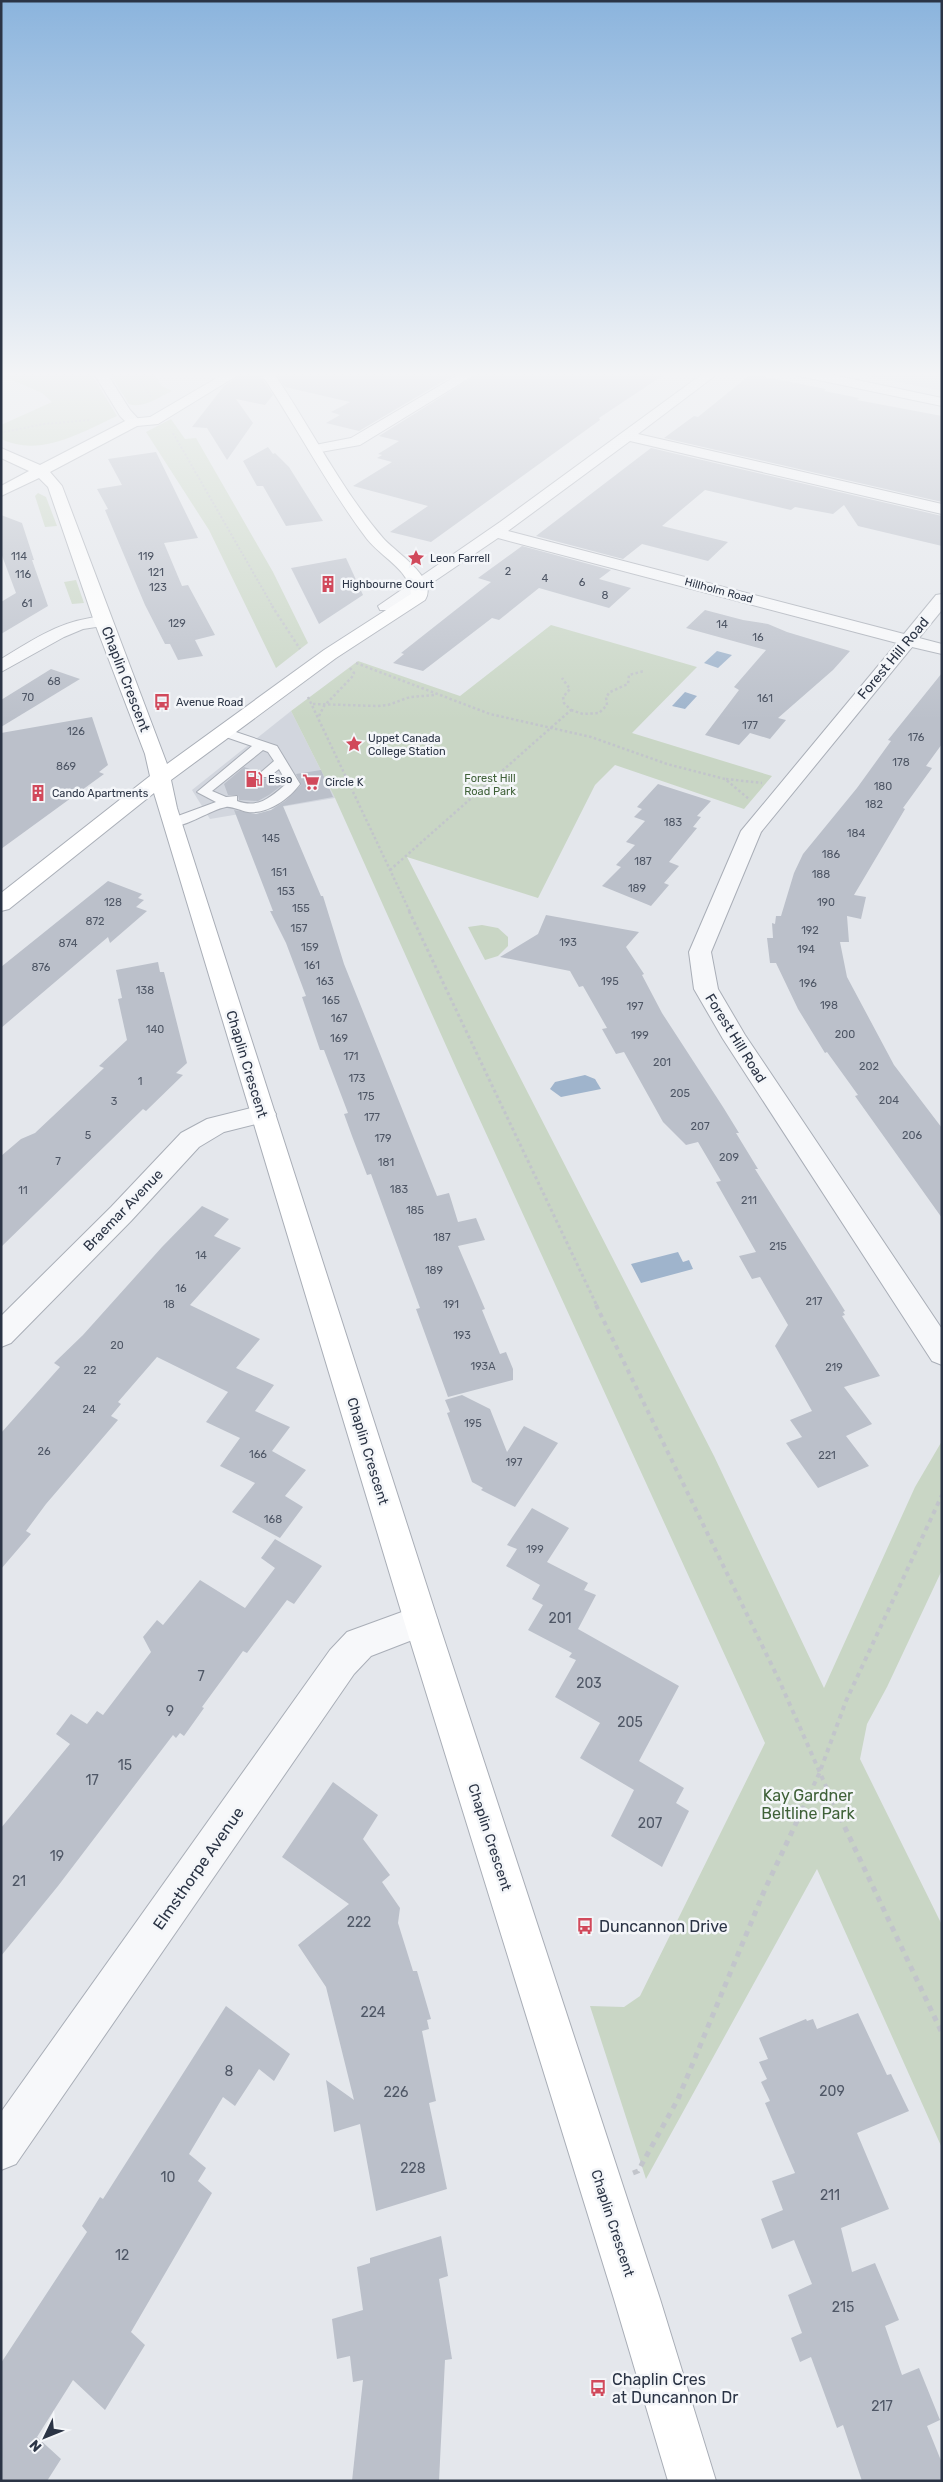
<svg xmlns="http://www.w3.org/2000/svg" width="943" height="2482" viewBox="0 0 943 2482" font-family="Rubik,sans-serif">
<rect width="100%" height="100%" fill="#e4e7ec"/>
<g fill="#d2d6de">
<polygon points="848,372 942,372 942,391"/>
<polygon points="291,711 335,798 210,819 192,790"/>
</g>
<g fill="#c9d6c5">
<path d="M1 372H90L117 416C82 432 40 458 1 439V425L52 402 42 393 1 375Z"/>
<path d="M109 372H152L162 386 172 391C159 397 143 409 129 404Z"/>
<polygon points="171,419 185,439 196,438 273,572 308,643 276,668 209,530 146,432"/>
<polygon points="38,493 46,497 57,526 45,527 35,496"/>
<polygon points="76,580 84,603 72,604 64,582"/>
<polygon points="551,625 697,667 632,733 772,776 744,809 615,765 595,785 538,898 407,857 714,1456 824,1688 915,1487 942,1441 942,1570 887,1687 867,1724 860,1759 942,1925 942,2148 817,1869 646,2179 590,2006 624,2007 640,1996 765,1743 457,1070 335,798 291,711 358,661 460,696"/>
<polygon points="482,925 498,928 508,937 508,946 498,956 485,960 468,927"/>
</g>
<g fill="#9fb4cc">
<polygon points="717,651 732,655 718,668 704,663"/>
<polygon points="685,692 697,696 685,709 672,706"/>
<polygon points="585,1075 595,1079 601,1089 561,1097 550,1089 555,1082"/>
<polygon points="678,1252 683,1262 689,1260 693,1269 641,1283 631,1264"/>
</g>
<g fill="#bbc0ca">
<polygon points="245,372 258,372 273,395 265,405 236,399 253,423 227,460 207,428 192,427 224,386"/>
<polygon points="275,372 459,372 359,431 326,423 340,415 331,412 350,402 285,387"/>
<polygon points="481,372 668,372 599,418 600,420 431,542 390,532 428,506 353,486 392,462 377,458 382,455 378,454 399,441 379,436"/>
<polygon points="751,374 826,389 824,391 859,398 857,400 942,416 942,502 664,438 694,416 698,417"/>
<polygon points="268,447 273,454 275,453 289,467 323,521 286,526 263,486 257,486 243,461"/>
<polygon points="651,448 942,516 942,546 858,526 844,505 833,514 795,507 791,510 705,490 662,526 728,542 708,561 642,544 623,559 536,536"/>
<polygon points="156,452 198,538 164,543 182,586 188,585 215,635 195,640 203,656 178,660 170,644 165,644 145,605 105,510 108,509 97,489 122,485 108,459"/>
<polygon points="1,515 22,523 34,560 32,560 48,606 1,634 1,602 16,593 1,553"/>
<polygon points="522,546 611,570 599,579 631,588 609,608 539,588 499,620 492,618 423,671 393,663 404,654 401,653 491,582 478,578"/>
<polygon points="346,558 363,595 319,624 291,568"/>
<polygon points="705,610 743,620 768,624 787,632 850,651 833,670 778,718 786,720 770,739 750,733 739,745 705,735 739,690 734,687 766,650 686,628"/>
<polygon points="51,669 80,679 1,727 1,700"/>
<polygon points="942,673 942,744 926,766 932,768 903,808 905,809 854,895 866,897 861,919 847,916 849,942 840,942 847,977 894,1065 942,1128 942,1218 855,1096 858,1095 827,1052 825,1053 798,1009 776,963 770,963 767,938 773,938 772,923 775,924 776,916 781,916 794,873 803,854 857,788 891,741 888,740"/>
<polygon points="92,717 108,765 99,772 104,774 1,849 1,733"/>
<polygon points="244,767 259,772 257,775 261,779 281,777 285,783 269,795 258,801 239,800 238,795 228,795 224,784"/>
<polygon points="321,770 333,797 283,806 321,896 323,896 344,964 437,1196 449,1193 458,1222 476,1218 485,1240 458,1246 485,1309 482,1310 500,1354 506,1352 513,1369 513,1380 448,1397 416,1309 420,1308 371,1174 367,1175 352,1136 344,1114 348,1113 324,1050 320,1050 302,997 306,996 286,943 270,911 273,911 234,810 256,814 271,810 285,801 301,785 296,774"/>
<polygon points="658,784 711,801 697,816 701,817 693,827 697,828 669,862 679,866 664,883 669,885 651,906 602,886 621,867 616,865 635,845 626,842 645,821 634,817 642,809 637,807"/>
<polygon points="108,881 142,894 138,898 144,900 136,907 147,911 110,943 108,937 1,1028 1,967"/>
<polygon points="546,915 639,932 626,947 644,974 642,975 662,1013 723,1107 739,1133 736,1133 758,1169 755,1169 845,1311 843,1312 845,1315 842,1316 880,1376 844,1387 872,1424 846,1436 869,1466 818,1488 786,1443 802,1437 790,1420 812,1411 775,1346 788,1325 760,1277 752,1279 739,1256 756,1252 716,1182 721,1181 698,1142 686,1145 663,1122 624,1052 616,1054 602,1029 607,1028 583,986 579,987 570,971 500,957 538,934"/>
<polygon points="158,962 160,972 164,972 187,1063 176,1073 183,1075 146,1111 143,1109 1,1247 1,1156 21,1139 35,1133 104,1068 99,1066 127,1040 118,999 122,998 116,970"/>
<polygon points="202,1206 229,1219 214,1236 241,1248 190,1305 260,1339 236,1368 274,1385 255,1411 290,1427 272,1451 306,1470 285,1496 303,1507 280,1538 232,1512 255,1483 220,1466 240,1438 206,1422 228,1392 157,1357 118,1402 121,1404 111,1416 118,1420 46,1504 26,1531 31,1534 1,1569 1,1433 60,1367 54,1363 83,1335 162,1247"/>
<polygon points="462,1395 490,1409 507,1452 524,1426 558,1443 515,1507 481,1490 483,1488 472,1482 447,1413 450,1412 445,1400"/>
<polygon points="532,1508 569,1528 547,1562 588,1583 584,1590 596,1595 578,1629 679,1686 639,1761 684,1788 676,1803 689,1811 662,1867 611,1836 634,1790 580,1758 600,1723 555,1697 576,1660 569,1657 572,1653 528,1630 543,1605 532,1599 540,1585 506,1566 517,1549 507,1545"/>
<polygon points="275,1539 322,1566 294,1604 287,1600 247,1653 243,1651 202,1707 204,1708 184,1736 180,1733 176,1738 173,1735 58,1886 1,1956 1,1828 70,1744 56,1734 71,1714 87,1724 97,1711 103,1715 151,1652 143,1637 157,1620 163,1625 200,1580 245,1608 275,1568 261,1558"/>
<polygon points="333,1782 378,1815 363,1839 390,1875 382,1882 400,1908 398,1923 413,1971 417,1971 431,2019 427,2020 429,2029 422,2031 436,2101 429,2103 447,2189 376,2211 360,2124 334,2132 326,2080 354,2100 326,1987 298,1945 349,1904 282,1857"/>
<polygon points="226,2006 290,2054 274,2081 259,2069 235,2106 223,2097 189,2154 206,2168 198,2181 212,2193 131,2332 145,2345 105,2410 73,2380 37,2437 61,2459 47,2481 1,2481 1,2363 87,2232 82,2226 100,2197 103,2199"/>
<polygon points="858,2013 887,2075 891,2074 909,2111 857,2133 889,2209 841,2228 852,2272 875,2263 899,2320 885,2326 902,2375 919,2368 940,2420 927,2426 942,2463 942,2481 862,2481 843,2425 837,2428 811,2357 800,2362 791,2338 802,2333 788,2295 812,2284 794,2240 772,2249 761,2219 783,2210 772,2181 795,2173 765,2103 770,2101 761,2082 767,2079 759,2062 768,2059 759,2038 806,2019 807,2021 813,2019 817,2029"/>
<polygon points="441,2236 448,2276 439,2279 452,2359 445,2360 439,2481 352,2481 363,2380 353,2382 350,2356 337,2359 332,2319 363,2310 357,2267 370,2263 370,2258"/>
</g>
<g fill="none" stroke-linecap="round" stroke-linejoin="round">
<g stroke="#a9aeb7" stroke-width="2">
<path id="lane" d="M224 728 277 746 300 784C289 799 268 814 248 812 241 811 232 806 226 807 209 810 183 830 167 826L165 823 167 820 216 802 197 792 252 746 220 735 218 732ZM263 750 268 752 274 761 259 774 261 777H269L279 769 287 783C271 797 259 809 237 801V796L226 797 212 791Z"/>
</g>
<g stroke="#a9aeb7" stroke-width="2">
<g id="street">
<polygon points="93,372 106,372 130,410 141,422 139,425 129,425 120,416"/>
<polygon points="463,372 479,372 360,445 315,453 308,449 315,445 351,438"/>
<polygon points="705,372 720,372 638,434 942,504 942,514 630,441 508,531 904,634 936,595 942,594 942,610 919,638 942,644 942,654 912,647 761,832 711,952 718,989 745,1035 942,1329 942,1365 932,1361 723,1039 694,989 689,952 741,831 897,643 498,538 392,610 380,610 378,606 500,522"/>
<polygon points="793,372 819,372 942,398 942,406 799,376"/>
<path d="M103 616 109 617 112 621 109 625 83 629 64 637 1 672V659C38 637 59 621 103 616Z"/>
<polygon points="263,1105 272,1108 276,1114 272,1120 224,1132 199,1147 131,1221 11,1343 1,1347 1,1316 111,1207 181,1133 207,1119"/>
<polygon points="421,1605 433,1610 438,1621 433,1632 371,1656 354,1674 16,2164 1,2170 1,2112 330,1650 347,1632"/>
</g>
</g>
<g stroke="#a9aeb7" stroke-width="2">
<path id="secondary" d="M227 372H243L158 424 137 426 50 472 62 486 167 764 324 650 411 594C410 570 381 557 367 539 327 486 297 427 260 372H273C310 426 340 488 383 538 394 551 439 579 425 600L336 658 171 780 177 808 438 1621 660 2299 716 2481H668L614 2299 404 1621 154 793 9 909 1 911V893L150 776 145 754 94 621 48 487 39 478 1 496V486L29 471 1 458V448L40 465 129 419 150 417Z"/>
</g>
<g stroke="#c2c5cb" stroke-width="2" stroke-dasharray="2 2" stroke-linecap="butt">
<polyline points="134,372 152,398"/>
<polyline points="4,432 44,424 90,420"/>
<polyline points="173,433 273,607"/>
</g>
<g stroke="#c2c5cb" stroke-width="2.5" stroke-dasharray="2.5 2.5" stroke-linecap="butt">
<polyline points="272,606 300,649"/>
<polyline points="356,663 490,714 591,737 667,764 725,779 749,799"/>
<polyline points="308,697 410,912"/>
<polyline points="313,704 377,706 388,705 410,697 435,695"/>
<polyline points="571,710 583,714 599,713 607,705 606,697 610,692 628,684 629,675 644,671"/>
<polyline points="319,716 324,706 352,677 354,673 350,668"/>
<polyline points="726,779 762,783"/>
<polyline points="390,870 571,710 564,703 563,697 570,689 562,678"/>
</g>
<polyline stroke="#c2c5cb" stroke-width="3" stroke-dasharray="3 3" stroke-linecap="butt" points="409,911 597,1306"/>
<g stroke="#c2c5cb" stroke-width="4" stroke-dasharray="4.5 4.5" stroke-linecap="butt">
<polyline points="596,1305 779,1680 840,1818"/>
<polyline points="798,1818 819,1774 846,1701 942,1495"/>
</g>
<g stroke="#c2c5cb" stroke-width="5" stroke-dasharray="5.5 5.5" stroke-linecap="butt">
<polyline points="840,1817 942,2033"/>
<polyline points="633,2173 638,2171 678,2099 765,1889 799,1817"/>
</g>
<use href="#lane" fill="#f7f8fa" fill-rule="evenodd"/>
<use href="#street" fill="#f7f8fa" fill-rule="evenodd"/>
<use href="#secondary" fill="#fff" fill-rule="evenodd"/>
</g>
<linearGradient id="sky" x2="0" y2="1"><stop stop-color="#8bb4dd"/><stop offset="0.52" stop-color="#f3f4f6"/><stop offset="1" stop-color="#f3f4f6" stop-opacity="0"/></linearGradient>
<rect width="943" height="720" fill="url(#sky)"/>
<defs>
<g id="sight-bare" transform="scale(1.35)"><path d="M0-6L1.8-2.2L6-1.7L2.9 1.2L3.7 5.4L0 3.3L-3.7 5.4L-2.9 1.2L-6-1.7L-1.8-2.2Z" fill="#d1495b" stroke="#f4f6f9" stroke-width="2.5" paint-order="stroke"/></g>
<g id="building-bare" transform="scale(1.35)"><path d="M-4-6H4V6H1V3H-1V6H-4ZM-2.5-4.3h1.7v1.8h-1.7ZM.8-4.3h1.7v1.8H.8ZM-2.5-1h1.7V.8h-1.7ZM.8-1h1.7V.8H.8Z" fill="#d1495b" stroke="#f4f6f9" stroke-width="2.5" paint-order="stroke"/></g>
<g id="bus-bare" transform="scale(1.35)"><path d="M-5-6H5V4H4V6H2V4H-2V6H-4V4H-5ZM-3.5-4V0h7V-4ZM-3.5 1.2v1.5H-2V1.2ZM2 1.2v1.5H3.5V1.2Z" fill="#d1495b" stroke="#f4f6f9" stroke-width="2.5" paint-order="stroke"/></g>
<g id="fuel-bare" transform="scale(1.35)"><path d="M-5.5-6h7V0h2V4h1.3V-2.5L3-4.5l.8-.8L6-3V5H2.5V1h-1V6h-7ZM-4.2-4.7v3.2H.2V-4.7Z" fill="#d1495b" stroke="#f4f6f9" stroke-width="2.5" paint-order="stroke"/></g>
<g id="supermarket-bare" transform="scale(1.35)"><path d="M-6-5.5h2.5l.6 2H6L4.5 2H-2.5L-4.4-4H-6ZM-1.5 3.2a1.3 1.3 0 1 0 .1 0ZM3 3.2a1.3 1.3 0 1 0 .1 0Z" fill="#d1495b" stroke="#f4f6f9" stroke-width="2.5" paint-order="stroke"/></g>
</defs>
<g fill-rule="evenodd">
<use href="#sight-bare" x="416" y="558"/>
<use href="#building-bare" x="328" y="584"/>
<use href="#bus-bare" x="162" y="702"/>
<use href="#sight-bare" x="354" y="744"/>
<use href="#fuel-bare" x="254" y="779"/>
<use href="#supermarket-bare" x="311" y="782"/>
<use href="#building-bare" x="38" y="793"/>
<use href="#bus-bare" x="585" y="1926"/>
<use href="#bus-bare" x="598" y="2388"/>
</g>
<g text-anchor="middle" stroke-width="5" stroke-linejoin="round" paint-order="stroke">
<g font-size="11" fill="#4f5766">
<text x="19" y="560">114</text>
<text x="146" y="560">119</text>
<text x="508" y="575">2</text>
<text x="156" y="576">121</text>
<text x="23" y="578">116</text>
<text x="545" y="582">4</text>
<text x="582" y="586">6</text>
<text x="158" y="591">123</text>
<text x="605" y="599">8</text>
<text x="27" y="607">61</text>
<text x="177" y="627">129</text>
<text x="722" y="628">14</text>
<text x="758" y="641">16</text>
<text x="54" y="685">68</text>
<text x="28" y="701">70</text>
<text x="765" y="702">161</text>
<text x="750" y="729">177</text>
<text x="76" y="735">126</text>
<text x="916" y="741">176</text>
<text x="901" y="766">178</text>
<text x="66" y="770">869</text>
<text x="883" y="790">180</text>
<text x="874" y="808">182</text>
<text x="673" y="826">183</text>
<text x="856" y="837">184</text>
<text x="271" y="842">145</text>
<text x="831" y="858">186</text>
<text x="643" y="865">187</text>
<text x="279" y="876">151</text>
<text x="821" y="878">188</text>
<text x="637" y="892">189</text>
<text x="286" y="895">153</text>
<text x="113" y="906">128</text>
<text x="826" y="906">190</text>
<text x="301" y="912">155</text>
<text x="95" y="925">872</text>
<text x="299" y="932">157</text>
<text x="810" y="934">192</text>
<text x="568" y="946">193</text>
<text x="68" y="947">874</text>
<text x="310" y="951">159</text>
<text x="806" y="953">194</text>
<text x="312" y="969">161</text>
<text x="41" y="971">876</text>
<text x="325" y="985">163</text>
<text x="610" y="985">195</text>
<text x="808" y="987">196</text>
<text x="145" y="994">138</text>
<text x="331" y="1004">165</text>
<text x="829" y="1009">198</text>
<text x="635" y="1010">197</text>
<text x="339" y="1022">167</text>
<text x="155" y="1033">140</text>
<text x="845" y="1038">200</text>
<text x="640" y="1039">199</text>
<text x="339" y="1042">169</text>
<text x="351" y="1060">171</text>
<text x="662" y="1066">201</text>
<text x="869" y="1070">202</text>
<text x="357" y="1082">173</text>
<text x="140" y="1085">1</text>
<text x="680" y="1097">205</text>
<text x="366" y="1100">175</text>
<text x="889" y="1104">204</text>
<text x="114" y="1105">3</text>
<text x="372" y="1121">177</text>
<text x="700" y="1130">207</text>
<text x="88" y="1139">5</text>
<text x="912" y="1139">206</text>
<text x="383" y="1142">179</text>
<text x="729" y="1161">209</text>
<text x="58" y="1165">7</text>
<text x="386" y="1166">181</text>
<text x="399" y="1193">183</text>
<text x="23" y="1194">11</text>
<text x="749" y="1204">211</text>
<text x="415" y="1214">185</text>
<text x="442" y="1241">187</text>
<text x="778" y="1250">215</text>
<text x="201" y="1259">14</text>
<text x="434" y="1274">189</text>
<text x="181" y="1292">16</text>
<text x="814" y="1305">217</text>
<text x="169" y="1308">18</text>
<text x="451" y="1308">191</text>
<text x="462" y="1339">193</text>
<text x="117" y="1349">20</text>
<text x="483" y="1370">193A</text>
<text x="834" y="1371">219</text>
<text x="90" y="1374">22</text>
<text x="89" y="1413">24</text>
<text x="473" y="1427">195</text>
<text x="44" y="1455">26</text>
<text x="258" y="1458">166</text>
<text x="827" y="1459">221</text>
<text x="514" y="1466">197</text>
<text x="273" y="1523">168</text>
<text x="535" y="1553">199</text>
</g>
<g font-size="11" fill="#2b3445" stroke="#f4f6f9" text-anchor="start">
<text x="430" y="562">Leon Farrell</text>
<text x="342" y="588">Highbourne Court</text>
<text x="176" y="706">Avenue Road</text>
<text x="368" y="742">Uppet Canada<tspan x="368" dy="13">College Station</tspan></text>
<text x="268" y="783">Esso</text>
<text x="325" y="786">Circle K</text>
<text x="52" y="797">Cando Apartments</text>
</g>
<g font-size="11" fill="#2b3445" stroke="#f4f6f9">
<text transform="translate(719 590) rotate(15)" y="4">Hillholm Road</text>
</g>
<g font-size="11" fill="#3f6138" stroke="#f4f6f9">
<text x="490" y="782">Forest Hill<tspan x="490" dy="13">Road Park</tspan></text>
</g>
<g font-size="14" fill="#2b3445" stroke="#f4f6f9">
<text transform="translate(893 658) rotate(-50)" y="5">Forest Hill Road</text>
<text transform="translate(126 679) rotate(69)" y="5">Chaplin Crescent</text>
<text transform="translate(736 1038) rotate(58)" y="5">Forest Hill Road</text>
<text transform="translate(247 1064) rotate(73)" y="5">Chaplin Crescent</text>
<text transform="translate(123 1210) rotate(-46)" y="5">Braemar Avenue</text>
<text transform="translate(368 1451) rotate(73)" y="5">Chaplin Crescent</text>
<text transform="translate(490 1837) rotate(72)" y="5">Chaplin Crescent</text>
<text transform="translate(613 2223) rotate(72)" y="5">Chaplin Crescent</text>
</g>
<g font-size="14" fill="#4f5766">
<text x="560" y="1623">201</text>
<text x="201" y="1681">7</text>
<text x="589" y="1688">203</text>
<text x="170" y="1716">9</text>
<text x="630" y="1727">205</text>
<text x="125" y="1770">15</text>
<text x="92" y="1785">17</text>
<text x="650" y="1828">207</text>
<text x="57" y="1861">19</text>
<text x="19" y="1886">21</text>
<text x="359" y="1927">222</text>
<text x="373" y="2017">224</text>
<text x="229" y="2076">8</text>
<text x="832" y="2096">209</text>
<text x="396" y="2097">226</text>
<text x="413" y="2173">228</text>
<text x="168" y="2182">10</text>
<text x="830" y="2200">211</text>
<text x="122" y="2260">12</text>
<text x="843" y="2312">215</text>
<text x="882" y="2411">217</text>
</g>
<g font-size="16" fill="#3f6138" stroke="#f4f6f9">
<text x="808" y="1801">Kay Gardner<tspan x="808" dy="18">Beltline Park</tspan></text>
</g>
<g font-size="16" fill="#2b3445" stroke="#f4f6f9">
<text transform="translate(198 1868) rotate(-55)" y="6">Elmsthorpe Avenue</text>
</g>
<g font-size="16" fill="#2b3445" stroke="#f4f6f9" text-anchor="start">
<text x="599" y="1932">Duncannon Drive</text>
<text x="612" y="2385">Chaplin Cres<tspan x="612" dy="18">at Duncannon Dr</tspan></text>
</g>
</g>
<rect width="943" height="2482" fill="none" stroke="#2b3445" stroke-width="5"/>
<g transform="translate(45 2437) rotate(227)" stroke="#f4f6f9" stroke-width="4" paint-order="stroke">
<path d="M0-4L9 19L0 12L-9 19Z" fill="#2b3445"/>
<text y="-8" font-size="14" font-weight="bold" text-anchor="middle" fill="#2b3445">N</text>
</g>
</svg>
